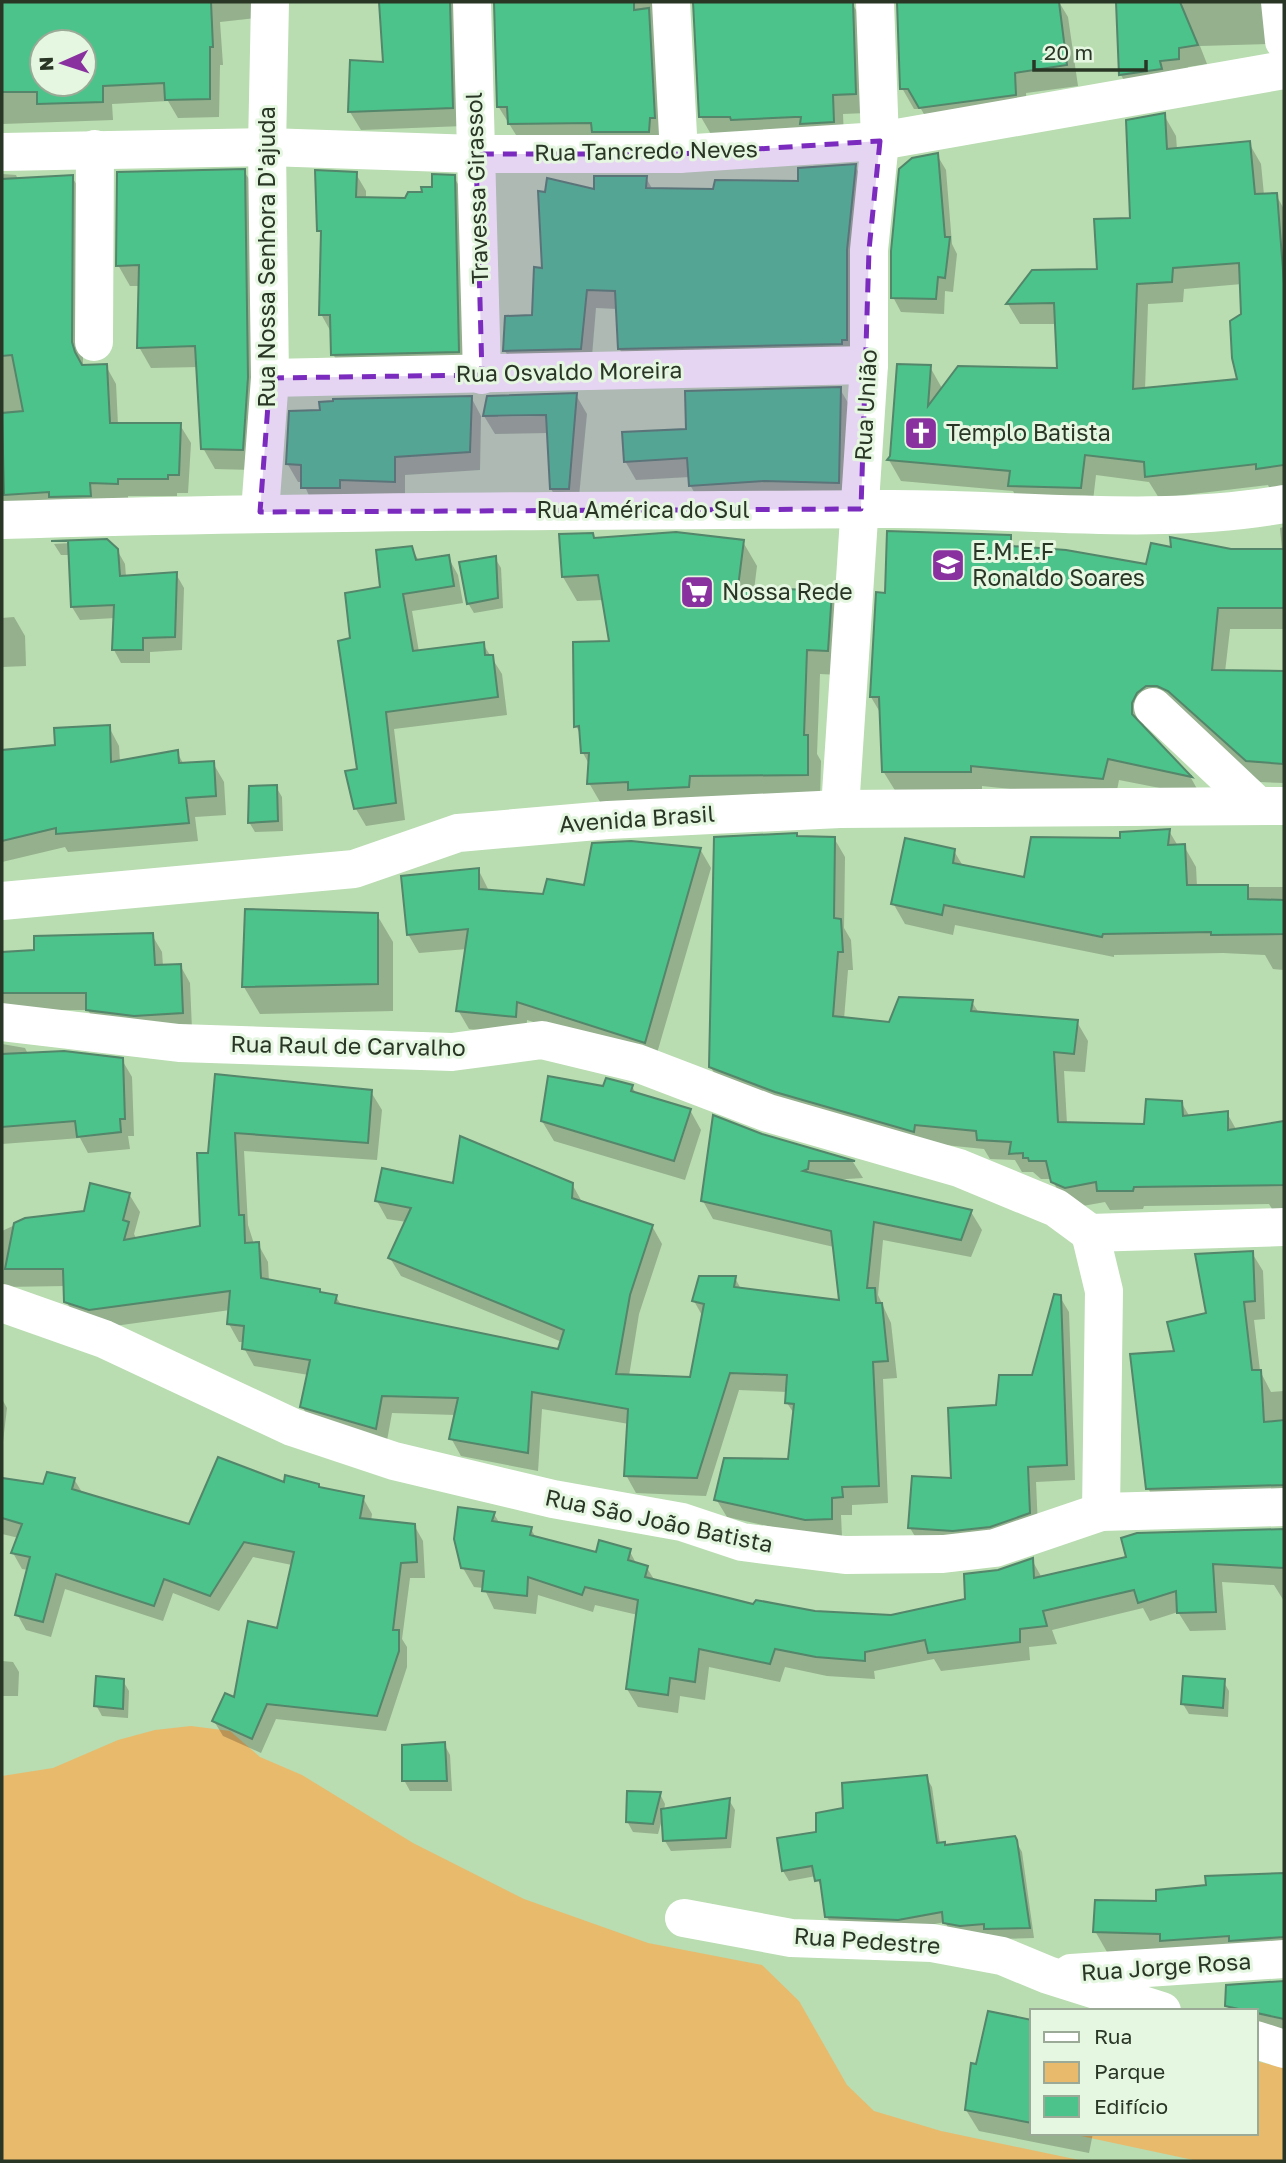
<svg xmlns="http://www.w3.org/2000/svg" width="1286" height="2163" viewBox="0 0 1286 2163" font-family="'Golos Text',sans-serif">
<rect width="100%" height="100%" fill="#b9dcb0"/>
<g fill="#e8ba6c">
<polygon points="191,1726 230,1731 260,1757 302,1775 413,1843 524,1899 648,1943 762,1965 799,2001 847,2085 874,2111 941,2131 1084,2161 2,2161 2,1776 53,1768 118,1740 155,1730"/>
<polygon points="1256,2061 1284,2068 1284,2161 1198,2161 1081,2136 1082,2133 1256,2133"/>
</g>
<g fill="#0003" fill-rule="evenodd">
<path d="M2 2H253L256 18 220 22 223 65H220L219 117 178 118 168 101 112 104 113 120 2 124ZM42 42H84V84H42Z"/>
<polygon points="395,2 465,2 463,126 361,130 350,112 384,64 397,38"/>
<polygon points="496,2 673,2 665,136 521,143 498,106"/>
<polygon points="695,2 852,3 863,22 866,113 843,114 844,141 712,136 701,117"/>
<polygon points="898,2 1006,2 1006,4 1059,2 1068,17 1078,86 1026,93 1027,116 933,129 921,109 914,109 902,88"/>
<polygon points="1118,2 1266,2 1268,44 1200,46 1207,64 1188,67 1189,78 1131,93 1121,75"/>
<path d="M1164 115 1176 136 1177 150 1249 143 1261 164 1264 195H1276L1284 209V487L1270 489 1268 485 1159 498 1149 482 1096 475 1092 509 1022 507 1013 491 901 481 889 460 930 367 943 390 1059 369 1056 324H1020L1008 304 1032 272 1099 271 1132 219ZM1242 284 1240 380 1145 389 1148 304 1183 302 1184 289Z"/>
<polygon points="937,155 946,170 952,244 957,254 953,292 945,291 944,314 901,312 893,297"/>
<polygon points="855,166 865,185 857,358 630,367 619,348 617,309 596,308 591,368 516,369 505,351 534,317 544,269 596,191 646,178 653,190 715,191 799,182"/>
<polygon points="244,171 257,192 254,470 215,469 203,448 198,367 151,368 139,347 141,286 130,286 118,265"/>
<polygon points="2,174 16,175 18,180 72,177 83,195 83,366 106,366 116,384 118,425 180,425 191,443 188,493 177,493 177,496 128,496 128,502 2,503"/>
<polygon points="356,174 366,191 366,199 406,200 454,177 464,195 469,369 343,372 333,354 331,332 321,314 323,237 319,230"/>
<polygon points="840,389 851,408 849,501 701,504 690,485 690,477 636,480 625,461 688,430"/>
<path d="M576 395 587 414 578 507H562L551 489 548 433 495 434 484 416ZM554 413 555 416 498 417V414Z"/>
<polygon points="471,397 481,416 480,470 405,475 405,500 314,507 303,482 298,482 287,463"/>
<polygon points="1284,527 1284,629 1230,629 1225,672 1284,673 1284,783 1260,782 1148,714 1143,728 1191,778 1201,796 1119,780 1115,800 982,786 982,792 896,792 883,771 881,714 871,697 887,595 1010,537 1016,548 1147,566 1173,550 1282,550 1280,528"/>
<polygon points="592,534 595,539 743,542 757,566 754,590 831,593 845,617 841,675 820,674 817,754 821,761 820,799 603,807 589,783 590,766 583,753 582,737 576,726 611,643 604,600 577,601 563,577"/>
<polygon points="106,541 117,550 125,564 126,577 176,574 184,588 182,650 150,652 150,663 121,663 114,650 115,618 80,620 72,607 70,555 61,555 54,544"/>
<polygon points="411,547 419,561 448,557 458,575 463,603 412,611 419,652 483,644 502,674 507,715 394,729 405,820 366,826 356,809 359,770 352,639 382,588"/>
<polygon points="495,558 501,568 503,608 474,613 468,603"/>
<polygon points="14,617 25,636 26,666 2,667 2,618"/>
<polygon points="109,727 119,746 120,762 177,752 184,765 213,763 224,782 226,815 195,817 198,841 68,852 65,847 2,862 2,752 56,746"/>
<polygon points="276,787 282,797 283,831 255,832 249,822"/>
<polygon points="1169,831 1178,846 1184,846 1196,867 1197,887 1284,887 1284,970 1273,969 1265,955 1223,953 1114,955 1114,957 955,925 953,935 905,924 893,903 954,851 963,866 1025,879 1122,840"/>
<polygon points="796,835 798,838 834,838 845,857 844,928 851,940 853,970 848,970 844,1019 890,1024 972,1002 979,1013 1077,1022 1088,1041 1085,1072 1064,1071 1067,1124 1146,1126 1181,1102 1190,1117 1227,1113 1237,1131 1284,1123 1284,1211 1274,1212 1269,1204 1144,1206 1143,1209 1110,1210 1105,1202 1077,1207 1063,1201 1052,1179 1041,1179 1033,1172 1022,1172 1015,1160 990,1159 984,1149 925,1143 722,1086 710,1066"/>
<polygon points="700,849 711,868 655,1060 527,1020 526,1035 469,1029 458,1010 467,949 419,953 408,934 478,869 489,891 544,895 585,887"/>
<polygon points="246,911 377,915 393,942 393,1011 260,1014 244,987"/>
<polygon points="152,935 162,952 163,966 180,965 190,983 192,1030 98,1027 88,1010 36,1010 2,1020 2,955"/>
<polygon points="2,1044 25,1048 28,1054 122,1060 132,1077 134,1136 128,1136 130,1149 88,1153 80,1138 2,1144"/>
<polygon points="217,1076 371,1092 382,1110 377,1160 244,1151 248,1225 254,1244 258,1244 268,1262 269,1282 319,1290 321,1294 336,1297 342,1306 559,1351 562,1342 401,1276 390,1258 407,1222 387,1219 377,1201 455,1185 572,1184 582,1202 652,1226 662,1244 639,1314 629,1376 691,1379 703,1317 694,1301 735,1278 741,1289 841,1302 834,1247 713,1219 703,1201 761,1136 853,1162 863,1178 831,1180 971,1212 982,1230 971,1257 883,1240 878,1295 891,1323 897,1378 883,1379 888,1503 852,1505 852,1515 841,1515 842,1537 816,1537 727,1517 716,1499 790,1461 795,1415 787,1403 788,1392 739,1390 706,1496 636,1493 626,1475 629,1424 542,1409 538,1471 461,1456 451,1438 456,1415 392,1413 386,1446 312,1424 302,1406 309,1375 254,1366 244,1348 244,1342 239,1342 229,1324 230,1310 100,1328 77,1320 66,1301 65,1286 2,1287 2,1231 26,1220 85,1213 129,1194 140,1212 134,1234 137,1240 201,1228"/>
<polygon points="632,1086 636,1094 690,1110 701,1130 685,1180 554,1141 542,1121 605,1088"/>
<polygon points="1252,1253 1263,1271 1265,1319 1254,1320 1260,1371 1271,1392 1284,1391 1284,1503 1158,1507 1148,1488 1176,1352 1208,1315"/>
<polygon points="1060,1297 1069,1312 1075,1480 1036,1482 1038,1528 919,1543 910,1528 952,1480 998,1406 1033,1376"/>
<polygon points="2,1399 7,1408 2,1450"/>
<polygon points="74,1479 83,1494 190,1526 285,1485 318,1485 320,1489 363,1498 372,1514 371,1521 414,1525 423,1541 425,1578 410,1578 402,1639 407,1647 407,1667 386,1731 276,1719 261,1753 223,1736 214,1721 235,1700 278,1630 292,1565 253,1557 219,1611 173,1593 163,1621 65,1589 51,1637 26,1630 17,1614 29,1570 22,1569 13,1553 19,1538 2,1534 2,1480 44,1486"/>
<polygon points="494,1514 500,1524 531,1529 536,1538 597,1554 629,1550 637,1565 647,1568 655,1581 754,1606 891,1617 967,1601 998,1571 1032,1560 1042,1578 1128,1558 1138,1535 1284,1531 1284,1601 1274,1585 1222,1582 1226,1630 1190,1631 1178,1612 1150,1621 1143,1608 1052,1630 1057,1644 1029,1647 1030,1660 941,1671 934,1659 874,1671 875,1679 827,1676 785,1667 780,1682 709,1667 705,1700 680,1696 678,1713 638,1707 627,1689 638,1615 595,1605 593,1612 538,1595 536,1614 494,1609 484,1588 474,1587 463,1568"/>
<polygon points="2,1661 13,1662 19,1672 18,1696 2,1696"/>
<polygon points="123,1681 129,1691 128,1718 102,1716 96,1705"/>
<polygon points="1223,1681 1229,1691 1228,1717 1189,1714 1183,1704"/>
<polygon points="444,1744 450,1755 452,1791 410,1791 404,1780"/>
<polygon points="926,1777 932,1787 940,1844 946,1847 1014,1838 1022,1852 1034,1938 992,1939 989,1934 966,1936 951,1933 945,1922 904,1930 833,1927 827,1917 823,1891 816,1876 789,1881 783,1871 845,1809"/>
<polygon points="660,1794 665,1804 664,1811 729,1800 735,1810 731,1848 671,1851 665,1841 663,1816 658,1834 633,1832 627,1821"/>
<polygon points="1284,1874 1284,1959 1107,1952 1095,1931 1158,1903 1207,1887 1207,1878"/>
<polygon points="1284,1983 1284,2036 1256,2030 1256,2011 1230,2011 1227,2006 1228,1986"/>
<polygon points="989,2013 1032,2022 1032,2133 1093,2133 1089,2153 979,2131 966,2110"/>
</g>
<g fill="#4cc38a" stroke="#53866a" stroke-width="2" fill-rule="evenodd">
<path d="M2 2H211L213 47H210V99L165 100 164 83 103 86V102L37 104V92H2ZM42 42H84V84H42Z"/>
<polygon points="379,2 450,2 453,108 348,112 350,60 383,62"/>
<polygon points="494,2 634,2 634,10 649,8 655,118 650,118 649,132 592,132 591,123 508,124 507,107 497,107"/>
<polygon points="693,2 853,2 856,94 833,95 834,122 800,124 801,117 795,117 731,120 730,117 699,117"/>
<polygon points="897,2 1059,2 1067,65 1015,73 1016,95 919,108 908,89 900,89"/>
<polygon points="1116,2 1180,2 1198,45 1179,48 1179,59 1160,61 1162,69 1119,75"/>
<path d="M1165 113 1167 149 1250 141 1255 194 1277 193 1284 283V465L1256 469V464L1145 477 1144 462 1085 455 1081 488 1008 486 1010 471 887 460 890 456 897 364 931 365 928 406 958 366 1057 368 1054 303 1006 304 1032 270 1097 269 1094 219 1130 218 1126 120ZM1239 263 1241 314 1230 321 1232 358 1237 379 1133 389 1137 284 1172 282 1173 268Z"/>
<polygon points="938,153 945,237 950,237 945,278 938,277 936,299 891,298 891,251 899,169 912,158"/>
<polygon points="856,164 847,250 847,340 842,340 842,344 618,349 615,291 587,290 581,349 503,351 505,316 532,315 534,267 542,268 538,191 545,192 547,178 594,189 594,176 647,176 646,188 713,189 715,180 798,181 798,168"/>
<polygon points="245,169 248,377 243,450 201,449 195,346 137,348 139,265 116,266 117,172"/>
<polygon points="315,170 357,172 356,197 405,198 408,192 422,192 421,187 432,187 432,174 455,175 459,352 331,355 330,315 319,315 321,231 317,231"/>
<polygon points="73,175 72,342 75,352 82,365 107,364 110,423 181,423 179,475 168,475 168,479 118,479 118,484 90,483 91,496 49,497 49,492 4,495 2,413 23,411 12,355 2,356 2,179"/>
<polygon points="841,387 839,483 764,481 689,486 687,458 624,462 622,432 686,429 685,391"/>
<polygon points="577,393 569,489 550,489 546,415 483,416 487,396"/>
<polygon points="472,396 470,452 395,457 395,482 340,480 340,488 301,488 301,465 286,464 289,411 320,410 319,402 333,401 333,399"/>
<polygon points="887,531 1011,535 1011,546 1066,550 1146,564 1151,543 1171,547 1170,537 1231,549 1284,549 1284,608 1218,608 1212,670 1284,671 1283,764 1246,761 1168,691 1157,686 1146,686 1137,693 1132,703 1132,714 1192,777 1108,759 1103,779 971,766 971,772 882,772 879,697 870,697 876,592 885,593"/>
<polygon points="676,532 744,540 738,587 832,591 828,651 807,650 804,735 808,735 808,775 690,776 689,787 628,790 628,782 587,784 589,753 581,753 579,726 574,727 573,642 609,641 598,575 562,577 559,534 593,533 594,538"/>
<polygon points="107,539 118,549 120,576 177,572 175,637 143,638 143,650 112,650 114,605 71,607 68,541 51,541"/>
<polygon points="412,546 416,560 449,555 454,586 403,594 413,651 484,642 485,655 493,655 498,697 386,712 396,803 354,809 345,771 357,769 338,641 350,638 345,593 380,587 376,550"/>
<polygon points="496,556 498,598 467,604 459,562"/>
<polygon points="110,725 111,762 178,750 179,763 214,761 216,796 186,798 189,823 56,834 56,828 2,841 2,750 55,745 54,728"/>
<polygon points="277,785 278,821 248,823 249,786"/>
<polygon points="1170,829 1168,845 1185,844 1187,885 1248,885 1248,899 1284,900 1284,934 1211,935 1211,932 1103,934 1102,937 944,905 942,915 891,904 905,838 955,849 953,863 1024,877 1031,837 1120,838 1120,832"/>
<polygon points="797,833 797,836 835,837 834,918 841,919 843,952 838,952 833,1016 889,1022 899,997 973,1000 971,1011 1078,1020 1074,1054 1054,1052 1058,1122 1144,1124 1146,1099 1182,1101 1183,1116 1228,1111 1228,1130 1284,1121 1284,1185 1134,1187 1133,1191 1097,1191 1096,1182 1065,1188 1051,1182 1046,1161 1029,1161 1028,1158 1023,1158 1023,1153 1009,1154 1011,1142 977,1140 976,1131 915,1125 914,1132 775,1092 709,1067 714,837"/>
<polygon points="631,841 701,848 645,1043 517,1002 516,1017 456,1011 468,929 407,935 401,876 479,868 479,889 543,894 547,879 584,885 592,843"/>
<polygon points="245,909 378,913 378,984 242,987"/>
<polygon points="153,933 155,965 181,964 183,1013 134,1016 86,1010 86,993 2,993 2,952 34,950 34,936"/>
<polygon points="64,1051 123,1058 125,1119 120,1119 121,1132 77,1137 75,1121 2,1127 2,1054"/>
<polygon points="215,1074 372,1090 368,1143 235,1133 239,1215 244,1215 245,1243 259,1242 261,1278 320,1289 320,1292 337,1295 335,1303 558,1349 564,1330 388,1258 411,1208 375,1201 382,1168 453,1183 460,1136 573,1183 572,1198 653,1225 630,1295 616,1374 690,1377 704,1304 692,1301 699,1276 736,1276 734,1287 839,1300 831,1231 701,1201 713,1115 762,1134 855,1161 809,1161 808,1169 803,1171 972,1210 961,1240 874,1222 867,1288 875,1288 876,1303 882,1303 888,1361 873,1362 879,1486 842,1487 843,1497 832,1498 832,1519 805,1520 714,1500 724,1458 788,1459 794,1404 785,1403 787,1375 730,1373 697,1478 624,1476 628,1409 532,1392 528,1453 449,1439 458,1398 382,1396 376,1429 300,1407 310,1360 242,1349 244,1326 227,1324 230,1291 89,1310 64,1302 63,1269 5,1269 14,1223 25,1218 84,1211 90,1183 130,1193 123,1220 129,1222 124,1240 200,1226 197,1153 208,1153"/>
<polygon points="548,1076 603,1086 606,1078 633,1085 631,1091 691,1109 674,1161 541,1121"/>
<polygon points="1253,1251 1255,1301 1244,1302 1252,1370 1261,1370 1264,1422 1284,1420 1284,1485 1146,1489 1130,1354 1174,1351 1167,1322 1206,1313 1195,1254"/>
<polygon points="1054,1294 1061,1295 1067,1465 1028,1467 1030,1513 990,1527 953,1531 908,1528 912,1476 951,1478 948,1408 996,1405 999,1375 1032,1375"/>
<polygon points="218,1457 284,1482 285,1475 319,1484 319,1487 364,1496 360,1518 415,1524 417,1562 401,1563 393,1630 399,1630 399,1651 377,1716 267,1704 252,1739 212,1721 225,1693 234,1697 248,1621 277,1628 294,1552 244,1542 210,1596 164,1579 154,1606 56,1574 43,1622 15,1615 30,1557 11,1553 22,1524 2,1518 2,1478 43,1484 47,1472 75,1478 72,1489 189,1524"/>
<polygon points="458,1507 495,1512 492,1521 532,1527 530,1535 596,1552 599,1540 631,1549 628,1560 648,1566 645,1577 753,1604 756,1600 815,1611 891,1615 965,1599 964,1574 998,1570 1033,1558 1034,1578 1126,1557 1121,1538 1137,1533 1284,1529 1284,1568 1213,1564 1216,1612 1177,1613 1176,1591 1138,1603 1134,1590 1043,1611 1047,1626 1020,1629 1020,1642 928,1653 925,1640 865,1652 865,1661 816,1657 775,1649 770,1664 699,1649 695,1682 670,1678 668,1695 626,1689 638,1600 585,1587 582,1595 528,1577 527,1596 482,1591 484,1571 461,1568 454,1539"/>
<polygon points="96,1676 124,1679 123,1709 94,1706"/>
<polygon points="1183,1676 1225,1679 1223,1708 1181,1704"/>
<polygon points="445,1742 447,1781 402,1781 402,1745"/>
<polygon points="927,1775 937,1843 945,1842 945,1845 1015,1836 1017,1840 1030,1928 984,1929 984,1924 960,1926 943,1923 942,1912 898,1920 825,1917 820,1880 815,1881 812,1866 782,1871 777,1838 816,1832 816,1813 843,1808 842,1783"/>
<polygon points="627,1791 661,1792 653,1824 626,1822"/>
<polygon points="730,1798 726,1838 663,1841 661,1809"/>
<polygon points="1284,1873 1284,1937 1229,1941 1229,1936 1160,1941 1160,1934 1093,1932 1095,1900 1156,1901 1156,1890 1206,1885 1205,1876"/>
<polygon points="1284,1981 1284,2019 1225,2006 1226,1985"/>
<polygon points="988,2011 1032,2020 1032,2123 965,2110 971,2063 976,2064"/>
</g>
<g fill="none" stroke-linecap="round" stroke-linejoin="round">
<g stroke="#fff" stroke-width="38">
<polyline points="472,2 482,375"/>
<polyline points="671,2 679,154"/>
<polyline points="1280,2 1284,41"/>
<polyline points="2,152 267,147 476,154 679,154 880,141 1284,70"/>
<polyline points="94,342 95,149"/>
<polyline points="270,378 869,365"/>
<polyline points="260,512 270,378 267,147 270,2"/>
<path d="M2 520C296 511 591 511 885 509 1018 508 1153 527 1284 504"/>
<polyline points="1153,707 1258,806"/>
<polyline points="840,809 869,365 869,250 880,141 875,2"/>
<polyline points="2,901 354,869 458,833 608,820 840,809 1284,806"/>
<polyline points="2,1022 179,1043 452,1052 542,1040 637,1063 768,1113 959,1168 1056,1208 1090,1233"/>
<polyline points="1090,1233 1104,1291 1101,1512"/>
<polyline points="1090,1233 1284,1227"/>
<polyline points="2,1303 104,1339 292,1427 394,1461 553,1499 682,1522 742,1542 845,1555 943,1554 995,1548 1101,1512 1284,1507"/>
<polyline points="684,1918 791,1938 932,1943 1002,1956 1048,1975 1162,2011"/>
<polyline points="1071,1973 1284,1959"/>
<polyline points="1256,2040 1284,2049"/>
</g>
</g>
<path fill="#7b2cbf" fill-opacity="0.2" stroke="#7b2cbf" stroke-width="5" stroke-dasharray="14 9" stroke-linejoin="round" d="M880 141 869 250 861 509 260 512 270 378 482 375 476 154H679Z"/>
<defs>
<g id="church-square" transform="scale(1.75)"><rect x="-9" y="-9" width="18" height="18" rx="4" fill="#89329f" stroke="#e5f7e1"/><path d="M-1.2-6h2.4v3.5h3.3v2.4h-3.3V6h-2.4V-.1h-3.3v-2.4h3.3Z" fill="#fff"/></g>
<g id="school-square" transform="scale(1.75)"><rect x="-9" y="-9" width="18" height="18" rx="4" fill="#89329f" stroke="#e5f7e1"/><path d="M0-5L7-2L0 1L-7-2ZM-4 1L0 2.5L4 1V4Q0 6-4 4Z" fill="#fff"/></g>
<g id="supermarket-square" transform="scale(1.75)"><rect x="-9" y="-9" width="18" height="18" rx="4" fill="#89329f" stroke="#e5f7e1"/><path d="M-6-5.5h2.5l.6 2H6L4.5 2H-2.5L-4.4-4H-6ZM-1.5 3.2a1.3 1.3 0 1 0 .1 0ZM3 3.2a1.3 1.3 0 1 0 .1 0Z" fill="#fff"/></g>
</defs>
<g fill-rule="evenodd">
<use href="#church-square" x="921" y="433"/>
<use href="#school-square" x="948" y="565"/>
<use href="#supermarket-square" x="697" y="592"/>
</g>
<g text-anchor="middle" stroke-width="6" stroke-linejoin="round" paint-order="stroke">
<g font-size="23" fill="#293625" stroke="#e5f7e1">
<text transform="translate(646 151) rotate(-1)" y="8">Rua Tancredo Neves</text>
<text transform="translate(477 188) rotate(-92)" y="8">Travessa Girassol</text>
<text transform="translate(267 257) rotate(-90)" y="8">Rua Nossa Senhora D'ajuda</text>
<text transform="translate(569 372) rotate(-1)" y="8">Rua Osvaldo Moreira</text>
<text transform="translate(866 405) rotate(-87)" y="8">Rua União</text>
<text x="643" y="518">Rua América do Sul</text>
<text transform="translate(637 819) rotate(-4)" y="8">Avenida Brasil</text>
<text transform="translate(348 1046) rotate(1)" y="8">Rua Raul de Carvalho</text>
<text transform="translate(659 1521) rotate(12)" y="8">Rua São João Batista</text>
<text transform="translate(867 1941) rotate(4)" y="8">Rua Pedestre</text>
<text transform="translate(1166 1967) rotate(-4)" y="8">Rua Jorge Rosa</text>
</g>
<g font-size="23" fill="#293625" stroke="#e5f7e1" text-anchor="start">
<text x="946" y="441">Templo Batista</text>
<text x="972" y="560">E.M.E.F<tspan x="972" dy="26">Ronaldo Soares</tspan></text>
<text x="722" y="600">Nossa Rede</text>
</g>
</g>
<rect width="1286" height="2163" fill="none" stroke="#293625" stroke-width="7"/>
<rect x="1030" y="2009" width="228" height="126" fill="#e5f7e1" stroke="#9aaa96" stroke-width="2"/>
<rect x="1044" y="2032" width="35" height="10" fill="#ffffff" stroke="#9aaa96" stroke-width="2"/>
<text x="1094" y="2044" font-size="21" fill="#293625">Rua</text>
<rect x="1044" y="2062" width="35" height="21" fill="#e8ba6c" stroke="#9aaa96" stroke-width="2"/>
<text x="1094" y="2079" font-size="21" fill="#293625">Parque</text>
<rect x="1044" y="2096" width="35" height="21" fill="#4cc38a" stroke="#9aaa96" stroke-width="2"/>
<text x="1094" y="2114" font-size="21" fill="#293625">Edifício</text>
<g transform="translate(63 63) rotate(267)"><circle r="33" fill="#e5f7e1" stroke="#9aaa96" stroke-width="2"/>
<path d="M0-5L12 26L0 18L-12 26Z" fill="#89329f"/>
<text y="-10" font-size="19" font-weight="bold" text-anchor="middle" fill="#293625">N</text>
</g>
<path d="M1034 60v10h112v-10" fill="none" stroke="#293625" stroke-width="3.5"/>
<text x="1044" y="60" font-size="21" fill="#293625" stroke="#e5f7e1" stroke-width="5" paint-order="stroke">20 m</text>
</svg>
